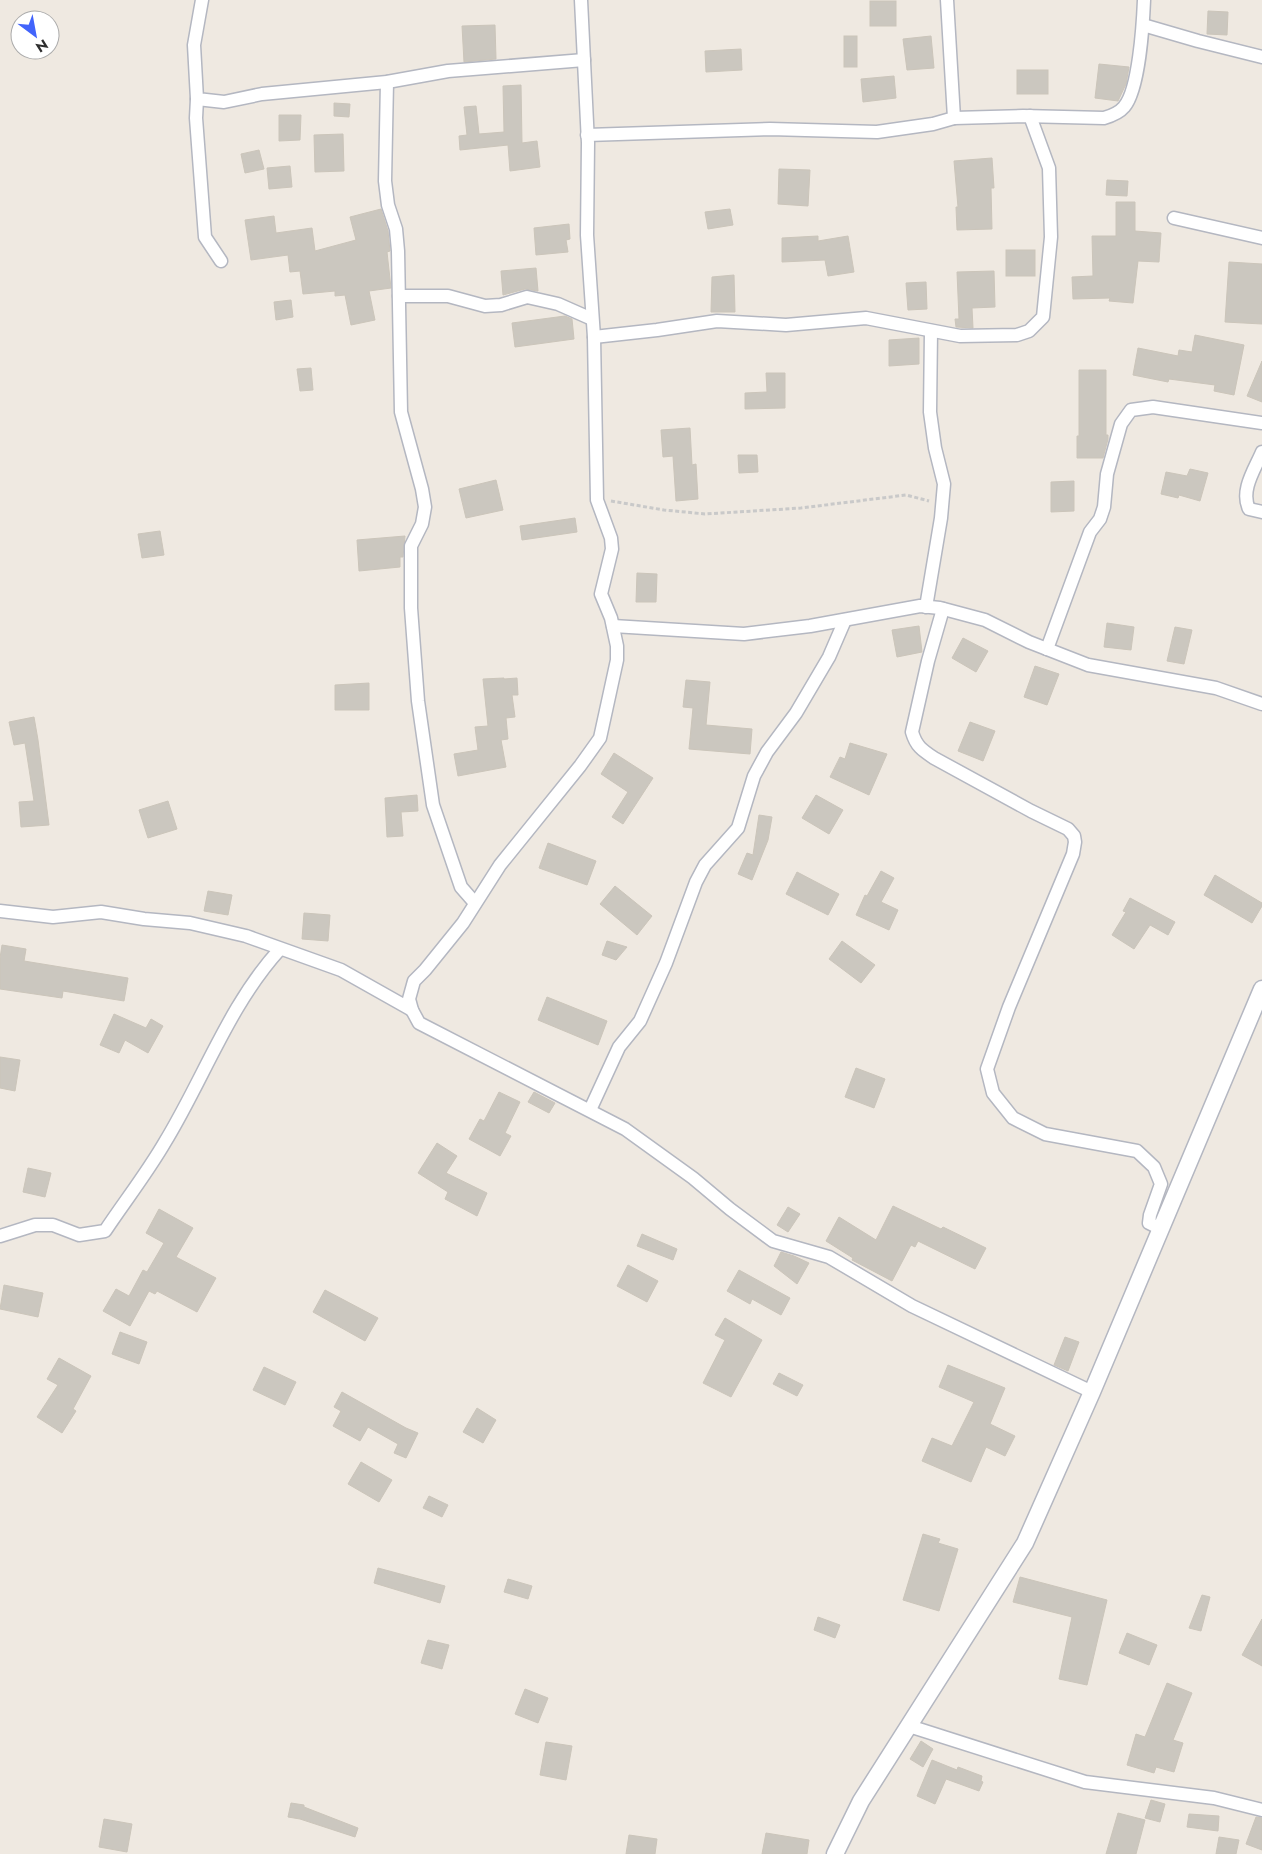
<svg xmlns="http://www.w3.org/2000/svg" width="1262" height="1854" viewBox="0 0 1262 1854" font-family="Jost,sans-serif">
<rect width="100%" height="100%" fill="#efe9e1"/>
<g fill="#cbc7bf" stroke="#cbc5ba">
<rect x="870" y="1" width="26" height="25"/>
<polygon points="1208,11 1228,12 1227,35 1207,34"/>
<polygon points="495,25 496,59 464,62 462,26"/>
<rect x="844" y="36" width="13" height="31"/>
<polygon points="931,36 934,68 907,70 903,39"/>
<polygon points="741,49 742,70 706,72 705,51"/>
<polygon points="1099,64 1129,67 1126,84 1118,101 1095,98"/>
<rect x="1017" y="70" width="31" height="24"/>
<polygon points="894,76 896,98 863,102 861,79"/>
<polygon points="521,85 522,143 537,141 540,167 510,171 508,145 460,150 459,136 467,135 464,107 476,106 479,134 504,132 503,86"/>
<polygon points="334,103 350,104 349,117 334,116"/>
<polygon points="279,115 301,115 300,140 279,141"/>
<polygon points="343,134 344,171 315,172 314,135"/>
<polygon points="259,150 264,169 245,173 241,154"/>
<polygon points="992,158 994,188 991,188 992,229 957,230 956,207 958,207 954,161"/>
<polygon points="290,166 292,187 269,189 267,168"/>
<polygon points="779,169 810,170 808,206 778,204"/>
<polygon points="1107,180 1128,181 1127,196 1106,195"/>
<polygon points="1116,202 1135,202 1135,231 1161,233 1159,262 1138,261 1133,303 1109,301 1110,298 1073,299 1072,277 1093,276 1092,236 1116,236"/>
<polygon points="381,209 388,231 390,251 387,252 391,288 369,291 375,320 351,325 345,295 335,296 335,291 303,294 300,271 290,272 288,255 251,260 245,220 274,216 276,233 312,228 315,251 356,240 350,217"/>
<polygon points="730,209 733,225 708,229 705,212"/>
<polygon points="569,224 570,239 566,240 568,252 536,255 534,228"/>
<polygon points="818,236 818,241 848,236 854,272 828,276 825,260 782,262 782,238"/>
<rect x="1006" y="250" width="29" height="26"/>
<polygon points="1229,262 1262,264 1262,324 1225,322"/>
<polygon points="536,268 538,291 525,289 503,295 501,271"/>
<polygon points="994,271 995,307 972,308 973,328 956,327 955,319 959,319 957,272"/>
<polygon points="734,275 735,312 711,312 712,277"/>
<polygon points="926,282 927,309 908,310 906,283"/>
<polygon points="291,300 293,317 276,320 274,302"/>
<polygon points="565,316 572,319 574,339 515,347 512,323"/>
<polygon points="1195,335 1244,345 1234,395 1214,391 1215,385 1169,379 1168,382 1133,375 1138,348 1178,356 1179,350 1192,352"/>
<polygon points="919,338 919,364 889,366 889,340"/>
<polygon points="1262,361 1262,402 1247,396"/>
<polygon points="311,368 313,390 300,391 297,369"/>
<polygon points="1079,370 1106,370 1106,435 1108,435 1108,439 1103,458 1077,458 1077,436 1079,436"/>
<polygon points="766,373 785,373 785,408 745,409 745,393 767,392"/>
<polygon points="690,428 692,465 696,464 698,499 676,501 673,456 663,457 661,430"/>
<polygon points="738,455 757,455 758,472 739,473"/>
<polygon points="1190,469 1208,473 1200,501 1179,495 1178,498 1161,494 1166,472 1187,476"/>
<polygon points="496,480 503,510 466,518 459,489"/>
<polygon points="1074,481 1074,511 1051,512 1051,482"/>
<polygon points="575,518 577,532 522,540 520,526"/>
<polygon points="160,531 164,555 142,558 138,534"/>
<polygon points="405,536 403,557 400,557 400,567 359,571 357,540"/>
<polygon points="637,573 657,574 656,602 636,602"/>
<polygon points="1107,623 1134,627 1131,650 1104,647"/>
<polygon points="919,626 922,652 897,657 892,630"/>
<polygon points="1175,627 1192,630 1184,664 1167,661"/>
<polygon points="963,638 988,651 976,672 952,658"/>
<polygon points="1035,666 1059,674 1047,705 1024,697"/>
<polygon points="504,678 504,679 517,678 518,695 512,695 515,717 506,718 508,739 501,740 506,767 458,776 454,754 478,750 475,727 488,726 483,679"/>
<polygon points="686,680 710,682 706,725 752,729 750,754 689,749 693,708 683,707"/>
<polygon points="369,683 369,710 335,710 335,685"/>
<polygon points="34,717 38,740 49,825 21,827 19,802 34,801 25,743 14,745 9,722"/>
<polygon points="970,722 995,731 983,761 958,751"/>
<polygon points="850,743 887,754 869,795 830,777 840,757 845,759"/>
<polygon points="614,753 653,778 623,824 612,817 628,792 601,774"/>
<polygon points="417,795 418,811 401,812 403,836 387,837 385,798"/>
<polygon points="816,795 843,810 829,834 802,818"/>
<polygon points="168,801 177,829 148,838 139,810"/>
<polygon points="759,815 772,817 768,840 752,880 738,874 747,853 753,855"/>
<polygon points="548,843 596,861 587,885 539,868"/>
<polygon points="881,871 894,878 881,902 898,910 889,930 856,915 865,895 867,896"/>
<polygon points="797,872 839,894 828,915 786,894"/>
<polygon points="1215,875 1262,903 1262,906 1252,923 1204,895"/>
<polygon points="615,886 652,916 637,935 600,904"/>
<polygon points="208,891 232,895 228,915 204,911"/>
<polygon points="1130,898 1175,922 1168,935 1150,925 1134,949 1112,935 1126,912 1123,911"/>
<polygon points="304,913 330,915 328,941 302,939"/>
<polygon points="607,941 627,947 616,960 602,955"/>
<polygon points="842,941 875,965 861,983 829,959"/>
<polygon points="2,945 26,949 24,961 128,978 124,1001 63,991 62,998 0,989 0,958"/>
<polygon points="547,997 607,1021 598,1045 538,1020"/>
<polygon points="114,1014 146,1028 151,1019 163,1026 148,1053 125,1040 119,1053 100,1045"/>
<polygon points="0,1057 20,1060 15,1091 0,1088"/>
<polygon points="856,1068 885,1079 874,1108 845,1097"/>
<polygon points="499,1092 520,1102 505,1133 511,1136 500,1156 469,1139 480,1119 484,1121"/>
<polygon points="534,1092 555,1103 549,1113 528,1102"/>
<polygon points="437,1143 457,1156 446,1173 487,1193 477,1216 445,1199 448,1192 418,1173"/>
<polygon points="28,1168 51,1173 45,1197 23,1192"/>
<polygon points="893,1206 941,1229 943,1227 986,1248 975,1269 918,1241 915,1247 911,1245 892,1281 852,1260 853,1258 826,1241 839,1217 876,1240"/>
<polygon points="788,1207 800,1214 788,1232 777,1225"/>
<polygon points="159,1209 193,1228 176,1257 216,1278 197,1312 157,1291 155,1294 149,1291 130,1326 103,1311 116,1289 129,1296 143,1270 147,1272 164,1243 146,1233"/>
<polygon points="642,1234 677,1249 673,1260 637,1246"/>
<polygon points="781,1252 794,1256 809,1263 797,1284 774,1266"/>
<polygon points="628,1265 658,1281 647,1302 617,1286"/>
<polygon points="739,1270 790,1298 781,1315 752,1299 750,1304 727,1291"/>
<polygon points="4,1285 43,1293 38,1317 0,1309"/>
<polygon points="325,1290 378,1318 365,1341 313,1312"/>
<polygon points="725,1318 762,1340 731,1397 703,1383 725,1340 715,1335"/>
<polygon points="120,1332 147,1342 139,1364 112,1354"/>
<polygon points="1065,1337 1079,1342 1068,1371 1054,1365"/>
<polygon points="59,1358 91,1376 73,1409 76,1411 62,1433 37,1417 58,1385 47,1379"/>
<polygon points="948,1365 1005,1388 990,1424 1015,1436 1005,1456 986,1447 971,1482 922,1461 932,1438 952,1446 974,1402 939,1387"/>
<polygon points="264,1367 296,1382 285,1405 253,1390"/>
<polygon points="779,1373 803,1385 797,1396 773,1384"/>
<polygon points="342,1392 406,1428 418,1433 406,1458 394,1453 398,1444 368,1427 360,1441 333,1426 341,1411 334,1407"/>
<polygon points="477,1408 496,1420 483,1443 463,1432"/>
<polygon points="361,1462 392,1480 379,1502 348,1484"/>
<polygon points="429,1496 448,1505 442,1517 423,1508"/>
<polygon points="923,1534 940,1539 938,1543 958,1549 939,1611 903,1600"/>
<polygon points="378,1568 445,1586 440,1603 374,1583"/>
<polygon points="1020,1577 1107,1600 1087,1685 1059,1679 1072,1617 1013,1602"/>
<polygon points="508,1579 532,1586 528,1599 504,1592"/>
<polygon points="1202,1595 1210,1597 1201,1631 1189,1628"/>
<polygon points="818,1617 840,1625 835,1638 814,1630"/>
<polygon points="1262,1619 1262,1666 1242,1655"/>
<polygon points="1127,1633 1157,1645 1149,1665 1119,1653"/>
<polygon points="428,1640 449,1645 442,1669 421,1663"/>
<polygon points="1167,1683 1192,1693 1173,1740 1183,1743 1174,1772 1156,1767 1154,1773 1127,1765 1136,1734 1145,1737"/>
<polygon points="525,1689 548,1698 538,1723 515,1714"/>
<polygon points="921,1741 933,1749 923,1767 910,1759"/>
<polygon points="546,1742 572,1746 566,1780 540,1775"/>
<polygon points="932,1760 957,1770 958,1767 982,1776 981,1781 983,1782 979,1791 946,1779 935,1804 917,1796"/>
<polygon points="1151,1800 1165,1804 1160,1822 1145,1818"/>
<polygon points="291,1803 304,1805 304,1807 358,1828 355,1837 300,1819 288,1817"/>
<polygon points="1118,1813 1145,1820 1136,1854 1106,1854"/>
<polygon points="1189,1814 1219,1816 1218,1831 1187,1827"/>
<polygon points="1256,1817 1262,1818 1262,1850 1246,1844"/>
<polygon points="104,1819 132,1824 127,1852 99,1847"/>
<polygon points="766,1833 809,1840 807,1854 762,1854"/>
<polygon points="629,1835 657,1839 655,1854 626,1854"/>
<polygon points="1219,1837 1239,1840 1236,1854 1216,1854"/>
</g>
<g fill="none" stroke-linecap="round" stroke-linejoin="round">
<g stroke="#b4b7c1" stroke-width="15">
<g id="minor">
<polyline points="202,0 194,45 197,99 224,102 262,94 387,82 448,71 584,60"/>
<polyline points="581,0 588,143 587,235 594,337 597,500 611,538 612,549 601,594 611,618 617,646 617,660 600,738 580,766 500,865 463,923 425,970 414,981 409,999 412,1010 419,1023 625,1129 693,1178 730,1209 773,1241 829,1257 912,1306 1092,1392"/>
<polyline points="1143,25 1198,41 1262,57"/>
<polyline points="387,82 385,181 388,205 396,229 398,251 401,412 422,489 425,507 422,524 411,546 411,608 418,701 433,805 461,887 475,903"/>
<polyline points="197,99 196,118 205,237 221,261"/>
<path d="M954 118 1023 116 1104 118C1111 116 1119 113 1124 107 1139 90 1143 24 1144 0"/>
<polyline points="587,135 770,129 877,132 933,124 954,118 947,0"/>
<polyline points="1174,218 1262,238"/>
<polyline points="399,296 448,296 485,306 501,305 527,297 558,304 592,319"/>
<polyline points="594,337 657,330 717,321 786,325 866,318 960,336 1017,335 1029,331 1043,317 1051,237 1049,168 1030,116"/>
<path d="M1262 452C1255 469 1240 490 1249 509L1262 512"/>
<polyline points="926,607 941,518 944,484 935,448 930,412 931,331"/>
<path d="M943 609 928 661 912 732C916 746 922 750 934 758L1031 811 1068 829 1074 836 1075 842 1073 854 1009 1007 987 1069 993 1093 1013 1118 1045 1134 1137 1151 1154 1167 1161 1184 1150 1215 1149 1223 1161 1229"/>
<polyline points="613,626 744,634 810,626 920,606 940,608 985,620 1029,642 1088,665 1216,688 1262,704"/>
<polyline points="1047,649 1090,532 1100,519 1104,507 1107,474 1121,424 1131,410 1153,407 1262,423"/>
<polyline points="0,911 53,917 101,912 144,919 190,923 246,936 341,970 412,1010"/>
<polyline points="590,1110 619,1047 640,1021 666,963 696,882 705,865 738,828 754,776 767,752 796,713 829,657 845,620"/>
<path d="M0 1236 35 1225H53L79 1235 105 1231C125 1201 147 1173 165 1142 204 1078 229 1005 280 949"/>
<polyline points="909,1726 1085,1782 1214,1798 1262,1810"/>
</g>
</g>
<g stroke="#b4b7c1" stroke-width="19">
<polyline id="tertiary" points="835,1854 861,1801 1025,1543 1092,1392 1262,989"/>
</g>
<polyline stroke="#c9c9c9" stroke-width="3" stroke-dasharray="4 2.5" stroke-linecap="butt" points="611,501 664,510 705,514 801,508 906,495 929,501"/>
<use href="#minor" stroke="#fff" stroke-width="12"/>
<use href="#tertiary" stroke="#fff" stroke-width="16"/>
</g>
<g transform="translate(35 35) rotate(148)"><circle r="24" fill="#ffffff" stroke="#ababab"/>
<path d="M0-4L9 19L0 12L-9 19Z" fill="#4264fb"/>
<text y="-8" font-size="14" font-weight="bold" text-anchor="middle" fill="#2e2e2e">N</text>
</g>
</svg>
